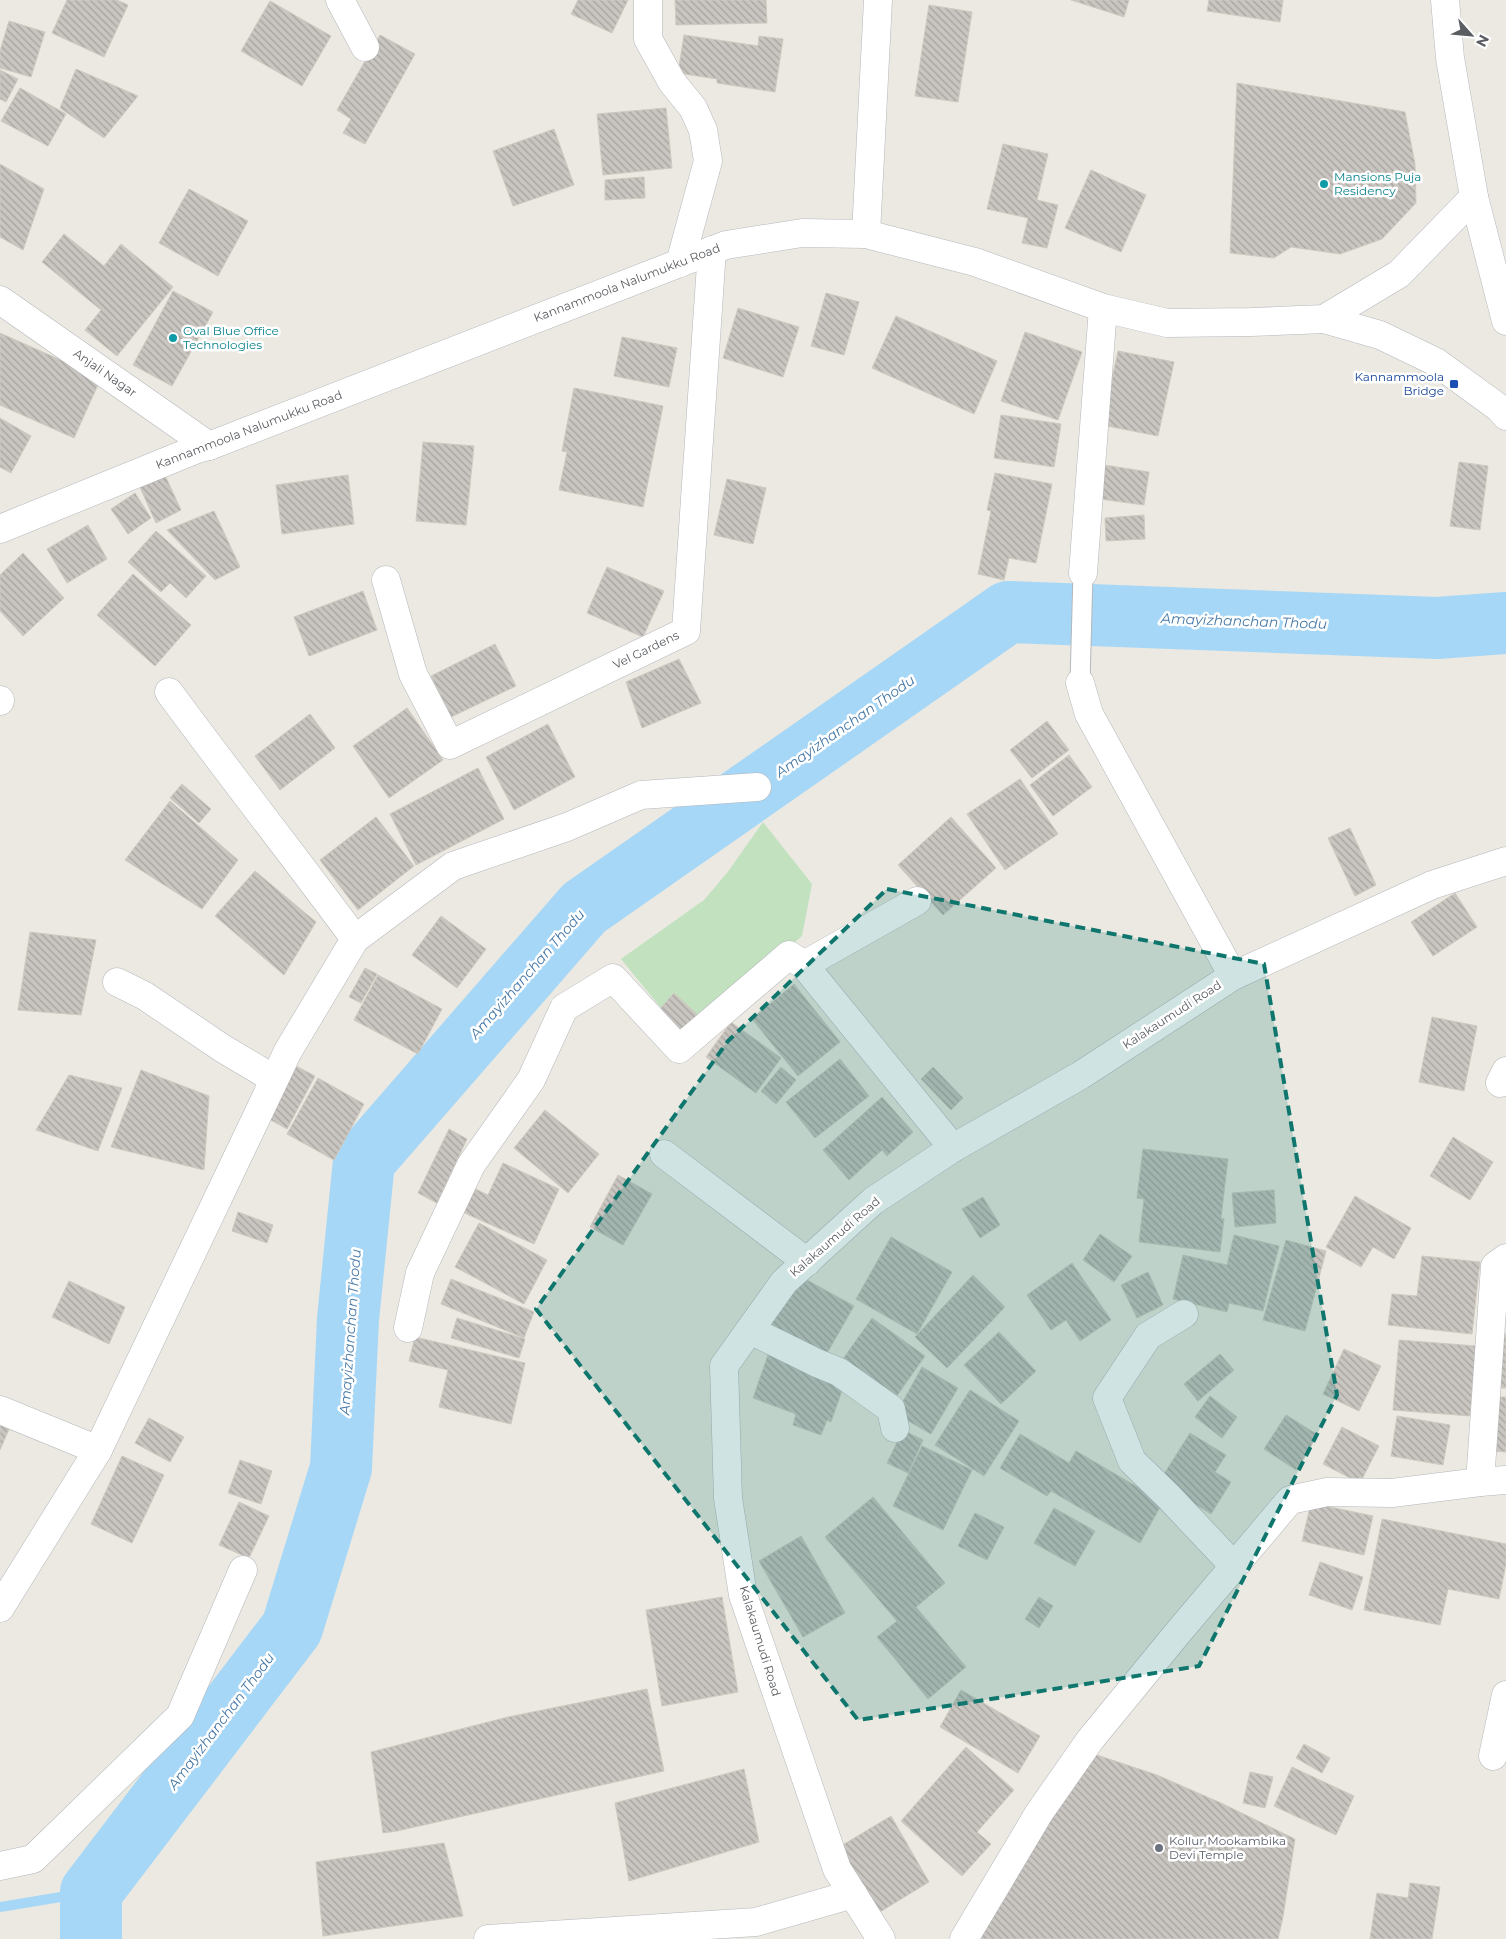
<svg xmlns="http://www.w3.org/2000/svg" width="1506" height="1939" viewBox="0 0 1506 1939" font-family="Montserrat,sans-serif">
<defs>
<pattern id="building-back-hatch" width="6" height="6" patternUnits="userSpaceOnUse" patternTransform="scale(1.25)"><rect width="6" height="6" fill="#c9c5c0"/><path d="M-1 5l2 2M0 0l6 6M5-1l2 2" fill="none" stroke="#a6a39f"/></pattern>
</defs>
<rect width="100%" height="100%" fill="#ebe9e1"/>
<polygon fill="#c1e1bf" points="763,822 812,884 802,936 684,1036 621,959 704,900 727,873"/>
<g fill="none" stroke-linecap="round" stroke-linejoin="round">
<polyline stroke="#a6d7f7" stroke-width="10" points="0,1907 91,1892"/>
<polyline stroke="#a6d7f7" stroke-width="62" points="91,1939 91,1892 292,1628 341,1468 348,1319 364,1161 584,908 1008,612 1437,628 1506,623"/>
</g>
<g fill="url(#building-back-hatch)" stroke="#cfcac0">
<polygon points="67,0 117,0 128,5 104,57 52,33"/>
<polygon points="578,0 628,0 612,33 571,14"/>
<polygon points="675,0 766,0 767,23 676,25"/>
<polygon points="1071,0 1129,0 1124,17"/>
<polygon points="1209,0 1283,0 1280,22 1207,11"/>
<polygon points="270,1 331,36 302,86 241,51"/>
<polygon points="929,5 972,12 958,102 915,96"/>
<polygon points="9,21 45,32 31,77 0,68 0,51"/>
<polygon points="380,35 415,54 365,144 343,133 351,119 337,110"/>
<polygon points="684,35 758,46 759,36 783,39 775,92 717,83 717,79 678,73"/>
<polygon points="76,69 138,96 104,138 60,108"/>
<polygon points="0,70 18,79 6,102 0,99"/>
<polygon points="1237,83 1405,112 1415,164 1416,203 1382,239 1340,254 1291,247 1274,258 1230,253"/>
<polygon points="20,88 66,114 48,146 1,121"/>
<polygon points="666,108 672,168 603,175 597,114"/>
<polygon points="554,129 574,185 513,206 493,151"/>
<polygon points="1003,144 1048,154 1037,200 1058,205 1047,248 1022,243 1028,218 987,209"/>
<polygon points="0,164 44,189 23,250 0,237"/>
<polygon points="1091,170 1146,195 1121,252 1065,228"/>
<polygon points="644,177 645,198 605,200 605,180"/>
<polygon points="189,189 248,221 218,276 159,243"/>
<polygon points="64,234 104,266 121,244 173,287 117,356 85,330 101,310 42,262"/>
<polygon points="173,291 213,312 172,386 133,365"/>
<polygon points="826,293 859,302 844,355 811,346"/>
<polygon points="738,308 799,327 783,377 723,358"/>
<polygon points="896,316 997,361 974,414 872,368"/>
<polygon points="1025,332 1082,352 1058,420 1001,401"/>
<polygon points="0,333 101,378 74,438 0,405"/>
<polygon points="622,337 677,348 669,387 614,376"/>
<polygon points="1118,351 1174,362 1158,436 1102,425"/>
<polygon points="574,388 663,406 643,507 559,490 567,452 562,451"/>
<polygon points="1001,415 1061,424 1054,467 994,458"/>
<polygon points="0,418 31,436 11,473 0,467"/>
<polygon points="423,442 474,446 466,525 416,521"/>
<polygon points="1459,462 1488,466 1480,530 1450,526"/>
<polygon points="1104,465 1149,472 1144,505 1100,499"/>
<polygon points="164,473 181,510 156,523 139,485"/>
<polygon points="995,473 1052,484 1036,563 1009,558 1004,580 978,574 991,511 987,510"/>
<polygon points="348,475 354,524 282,534 276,485"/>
<polygon points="727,479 766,488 753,544 714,535"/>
<polygon points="135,493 151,518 128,534 111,509"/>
<polygon points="214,511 240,567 215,580 167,530"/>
<polygon points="1144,515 1145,539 1106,541 1105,518"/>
<polygon points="88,525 107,559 67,583 47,549"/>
<polygon points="156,531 206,576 186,598 170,583 161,592 128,562"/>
<polygon points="23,553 64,598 23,636 0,611 0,575"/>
<polygon points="607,567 664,591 643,637 587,613"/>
<polygon points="133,574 191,625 155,666 97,615"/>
<polygon points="363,591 377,630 309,656 294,617"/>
<polygon points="495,644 516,686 451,717 431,676"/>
<polygon points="679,659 701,703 642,728 626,682"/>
<polygon points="407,708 443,760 389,798 353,746"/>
<polygon points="310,714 335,748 280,790 255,756"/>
<polygon points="1047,721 1069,750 1032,778 1010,750"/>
<polygon points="548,724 575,777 514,810 486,757"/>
<polygon points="1069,755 1092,787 1053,816 1030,785"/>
<polygon points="478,768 504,819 416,865 390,814"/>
<polygon points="1020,779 1058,834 1005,870 967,814"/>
<polygon points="182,784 211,809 199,823 170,798"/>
<polygon points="170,801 238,860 202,909 125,860"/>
<polygon points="376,817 414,866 358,910 320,860"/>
<polygon points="951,817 996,868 943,915 898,865"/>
<polygon points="1350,828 1376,885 1355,896 1328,838"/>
<polygon points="255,871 316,922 284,975 215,916"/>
<polygon points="1455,893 1477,927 1433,956 1411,922"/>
<polygon points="441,916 486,949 457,988 412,955"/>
<polygon points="30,932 96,940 81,1015 18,1010"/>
<polygon points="365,968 377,974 361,1003 349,997"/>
<polygon points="378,975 442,1009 418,1054 354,1020"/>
<polygon points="794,984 840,1042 798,1076 752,1019"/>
<polygon points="674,993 702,1019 686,1036 659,1010"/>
<polygon points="1432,1017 1477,1026 1464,1091 1419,1082"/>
<polygon points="731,1022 781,1058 756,1093 706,1057"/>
<polygon points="840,1059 869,1096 815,1138 786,1102"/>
<polygon points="296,1066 315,1076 287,1129 269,1119"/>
<polygon points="781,1067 796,1080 776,1104 761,1091"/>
<polygon points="933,1067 963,1098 951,1110 921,1079"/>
<polygon points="141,1070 209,1096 204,1170 111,1147"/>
<polygon points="69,1075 122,1088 98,1151 36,1130"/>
<polygon points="318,1078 364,1104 334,1160 287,1134"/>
<polygon points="882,1097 913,1132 887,1156 882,1150 849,1180 823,1150"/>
<polygon points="545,1110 599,1154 568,1193 514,1148"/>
<polygon points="449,1129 467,1139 437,1203 418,1193"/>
<polygon points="1453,1137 1493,1162 1470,1200 1430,1176"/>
<polygon points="1143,1149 1228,1159 1221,1218 1224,1219 1220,1252 1139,1242 1144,1199 1137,1198"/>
<polygon points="503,1163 559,1189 534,1244 460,1211 471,1187 488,1195"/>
<polygon points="618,1175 652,1194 623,1245 590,1227"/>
<polygon points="1274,1190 1276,1223 1235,1227 1232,1193"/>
<polygon points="1355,1196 1411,1228 1394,1259 1373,1247 1361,1267 1326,1247"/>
<polygon points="983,1197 1000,1225 980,1238 962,1209"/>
<polygon points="238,1212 273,1225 267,1243 232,1231"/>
<polygon points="479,1223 547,1260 524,1304 455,1267"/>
<polygon points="1100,1234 1132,1256 1114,1282 1083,1260"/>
<polygon points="1234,1235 1279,1246 1263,1311 1229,1303 1227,1312 1173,1299 1183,1255 1227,1265"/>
<polygon points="891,1237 952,1272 917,1334 856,1299"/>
<polygon points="1286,1240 1326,1251 1305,1331 1263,1320"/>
<polygon points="1422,1256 1480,1262 1472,1334 1388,1325 1392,1294 1417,1296"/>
<polygon points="1072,1263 1111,1320 1080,1341 1066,1320 1051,1330 1027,1295"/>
<polygon points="1148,1272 1163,1305 1137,1318 1121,1285"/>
<polygon points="798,1275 854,1306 822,1362 767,1331"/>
<polygon points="973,1275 1005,1307 947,1368 915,1337"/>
<polygon points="451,1279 534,1312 524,1338 441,1304"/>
<polygon points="69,1281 125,1307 109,1344 52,1317"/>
<polygon points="457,1318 525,1339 519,1358 451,1338"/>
<polygon points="872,1318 925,1356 896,1397 843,1359"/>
<polygon points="999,1332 1036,1371 1001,1404 964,1365"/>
<polygon points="1498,1334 1506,1334 1506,1388 1497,1388"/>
<polygon points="415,1337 525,1363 511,1424 439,1407 448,1370 409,1361"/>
<polygon points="1399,1340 1476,1346 1470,1416 1393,1410"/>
<polygon points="1344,1349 1381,1366 1359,1411 1323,1394"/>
<polygon points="769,1352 846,1379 831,1422 827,1420 821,1435 793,1425 796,1414 753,1398"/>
<polygon points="1220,1354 1234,1370 1198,1401 1184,1384"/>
<polygon points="922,1367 958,1388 931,1434 896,1414"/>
<polygon points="970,1390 1019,1421 984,1476 935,1445"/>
<polygon points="1210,1396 1237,1417 1222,1438 1195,1417"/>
<polygon points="1498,1397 1506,1397 1506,1452 1493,1451"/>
<polygon points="1286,1415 1318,1435 1296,1470 1264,1449"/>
<polygon points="1397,1416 1450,1425 1443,1465 1391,1456"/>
<polygon points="149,1418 184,1437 170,1462 135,1443"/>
<polygon points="0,1422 10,1427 0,1450"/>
<polygon points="1342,1427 1379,1446 1360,1483 1323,1464"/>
<polygon points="903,1430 923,1440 908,1473 887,1463"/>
<polygon points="1190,1433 1226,1455 1215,1472 1231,1482 1211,1514 1159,1482"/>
<polygon points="1020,1434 1069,1463 1076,1451 1163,1502 1140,1543 1051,1491 1047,1496 1000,1468"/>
<polygon points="922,1446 972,1470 943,1530 893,1506"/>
<polygon points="122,1456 164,1475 132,1543 91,1524"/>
<polygon points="240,1460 272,1471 261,1504 228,1493"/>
<polygon points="873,1497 945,1583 916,1607 966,1667 928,1699 877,1637 897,1621 825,1537"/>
<polygon points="239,1502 269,1516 249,1558 219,1545"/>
<polygon points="1311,1503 1373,1516 1364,1555 1302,1541"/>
<polygon points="1054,1508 1095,1531 1075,1566 1034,1543"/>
<polygon points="975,1513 1004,1527 987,1560 958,1546"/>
<polygon points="1382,1519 1506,1544 1506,1564 1499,1599 1448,1589 1440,1625 1364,1610"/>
<polygon points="801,1536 845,1613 803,1637 759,1561"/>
<polygon points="1320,1562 1363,1577 1352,1610 1309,1595"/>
<polygon points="722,1597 738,1692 662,1706 646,1610"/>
<polygon points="1039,1597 1053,1606 1039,1628 1025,1619"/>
<polygon points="647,1689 664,1771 397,1831 383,1833 371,1752 508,1717"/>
<polygon points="961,1690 1040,1736 1018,1773 940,1727"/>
<polygon points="1304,1744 1330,1758 1322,1773 1296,1758"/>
<polygon points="966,1747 1014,1790 977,1832 991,1844 962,1876 901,1821"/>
<polygon points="1094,1754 1157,1775 1221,1803 1295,1839 1283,1917 1278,1939 979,1939 1017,1857"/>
<polygon points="1292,1767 1354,1796 1336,1835 1274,1806"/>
<polygon points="744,1769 759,1842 629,1881 615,1803"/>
<polygon points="1250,1772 1273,1777 1265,1808 1243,1803"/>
<polygon points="891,1816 929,1882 875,1915 836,1849"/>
<polygon points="444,1843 463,1916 323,1936 316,1862"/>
<polygon points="1410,1883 1440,1887 1432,1939 1370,1939 1377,1893 1408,1898"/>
</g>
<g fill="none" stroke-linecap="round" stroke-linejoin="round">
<g stroke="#b4b7bb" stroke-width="21">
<polyline id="lane" points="1080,683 1083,573"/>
</g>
<g stroke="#b4b7bb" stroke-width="29">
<g id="street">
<polyline points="340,0 365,47"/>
<polyline points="648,0 648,39 672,82 693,108 703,130 708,161 680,263"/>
<polyline points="866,234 878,0"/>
<polyline points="0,300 209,446"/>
<polyline points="1083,573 1103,308"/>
<polyline points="386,580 413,674 450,745 686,631 712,250"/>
<polyline points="1080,683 1089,714 1233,976"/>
<path d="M169 692C230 775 294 856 355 939"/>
<polyline points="0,701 0,700"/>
<polyline points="804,965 917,901"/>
<polyline points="117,982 145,996 222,1048 274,1079"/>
<polyline points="1500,1083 1506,1071"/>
<polyline points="664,1154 807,1262"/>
<polyline points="1184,1314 1148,1336 1107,1398 1132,1461 1169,1497 1234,1566"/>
<polyline points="408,1328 420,1273 471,1165 531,1080 564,1008 613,978 679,1049 789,955 804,965 953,1148"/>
<polyline points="750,1330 817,1363 839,1372 891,1409 895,1428"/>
<polyline points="0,1410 98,1450"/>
<polyline points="1480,1482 1495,1266 1506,1258"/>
<polyline points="0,1608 98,1450 288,1051 355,939 453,866 567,827 641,795 757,787"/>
<polyline points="1493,1756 1506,1695"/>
<polyline points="0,1866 33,1859 180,1716 243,1570"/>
<polyline points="488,1939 756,1922 853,1894"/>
<polyline points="881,1939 837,1869 743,1595 728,1498 724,1366 784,1282 873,1201 953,1148 1081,1075 1233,976 1432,885 1506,861"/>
<polyline points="964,1939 1039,1813 1090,1740 1176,1635 1290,1500 1327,1492 1392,1493 1480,1482 1506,1480"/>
</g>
</g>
<g stroke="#b5b8bd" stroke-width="29">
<g id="secondary">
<polyline points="1445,0 1450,58 1474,197 1506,321"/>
<polyline points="1324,319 1380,335 1436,362 1499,408 1506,416"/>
<polyline points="0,529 197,449 209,446 726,245 802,233 866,234 975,262 1103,308 1167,323 1251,322 1324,319 1399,274 1474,197"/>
</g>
</g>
<use href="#lane" stroke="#fff" stroke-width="19"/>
<use href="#street" stroke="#fff" stroke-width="28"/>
<use href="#secondary" stroke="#fff" stroke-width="28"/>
</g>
<path fill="#0f766e" fill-opacity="0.2" stroke="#0f766e" stroke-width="4" stroke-dasharray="10 6" stroke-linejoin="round" d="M887 889 1264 964 1337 1395 1199 1666 858 1720 536 1309 728 1041Z"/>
<g fill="#0f9aa8" stroke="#fff" stroke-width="2">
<circle cx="1324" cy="184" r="5"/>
<circle cx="173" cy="338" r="5"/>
</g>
<rect fill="#1a4fb4" stroke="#fff" stroke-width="2" x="1449" y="379" width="10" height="10" rx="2.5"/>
<circle fill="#6b7280" stroke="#fff" stroke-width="2" cx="1159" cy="1848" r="5"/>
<g text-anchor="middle" stroke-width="5" stroke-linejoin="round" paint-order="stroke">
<g font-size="12" fill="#0d838f" stroke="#fff" text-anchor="start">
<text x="1334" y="181">Mansions Puja<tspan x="1334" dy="14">Residency</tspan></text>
<text x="183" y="335">Oval Blue Office<tspan x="183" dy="14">Technologies</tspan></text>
</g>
<g font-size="12" fill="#5a5d61" stroke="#fff">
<text transform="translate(627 283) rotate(-21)" y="4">Kannammoola Nalumukku Road</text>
<text transform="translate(105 373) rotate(35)" y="4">Anjali Nagar</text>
<text transform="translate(249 430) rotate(-21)" y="4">Kannammoola Nalumukku Road</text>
<text transform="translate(646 650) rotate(-26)" y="4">Vel Gardens</text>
<text transform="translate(1172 1015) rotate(-33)" y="4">Kalakaumudi Road</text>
<text transform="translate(835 1237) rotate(-41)" y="4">Kalakaumudi Road</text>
<text transform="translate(760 1641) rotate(73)" y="4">Kalakaumudi Road</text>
</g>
<g font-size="12" fill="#164399" stroke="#fff" text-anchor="end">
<text x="1444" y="381">Kannammoola<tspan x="1444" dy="14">Bridge</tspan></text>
</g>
<g font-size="12" fill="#5b616d" stroke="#fff" text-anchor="start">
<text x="1169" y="1845">Kollur Mookambika<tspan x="1169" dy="14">Devi Temple</tspan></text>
</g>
<g font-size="14" font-style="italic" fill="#4578a6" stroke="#fff">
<text transform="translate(1244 621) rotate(2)" y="5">Amayizhanchan Thodu</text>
<text transform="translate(845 726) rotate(-35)" y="5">Amayizhanchan Thodu</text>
<text transform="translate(527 974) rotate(-49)" y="5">Amayizhanchan Thodu</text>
<text transform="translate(350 1332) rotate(-86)" y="5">Amayizhanchan Thodu</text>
<text transform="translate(221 1721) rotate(-53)" y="5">Amayizhanchan Thodu</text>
</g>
</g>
<g transform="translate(1471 35) rotate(117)" stroke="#ffffff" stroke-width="4" paint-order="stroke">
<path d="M0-4L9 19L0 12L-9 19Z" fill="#5a5d61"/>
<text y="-8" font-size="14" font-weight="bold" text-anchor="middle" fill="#5a5d61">N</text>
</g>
</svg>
